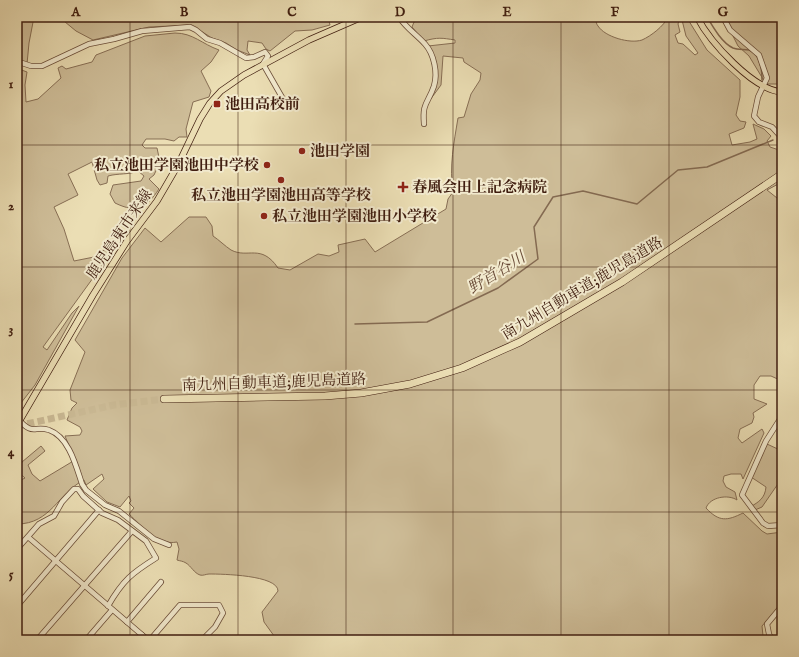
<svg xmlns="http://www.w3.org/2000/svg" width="799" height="657" viewBox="0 0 799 657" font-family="'IM FELL English','Noto Serif JP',serif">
<rect width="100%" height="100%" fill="#ebdeb4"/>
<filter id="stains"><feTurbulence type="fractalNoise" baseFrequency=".005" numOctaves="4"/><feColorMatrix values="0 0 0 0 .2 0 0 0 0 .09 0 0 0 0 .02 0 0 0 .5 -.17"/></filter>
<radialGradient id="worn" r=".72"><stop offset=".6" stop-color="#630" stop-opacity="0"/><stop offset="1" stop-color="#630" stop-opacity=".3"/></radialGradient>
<g fill="#cebd98" stroke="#876e54">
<polygon points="17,17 34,17 29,43 27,64 17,59"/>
<polygon points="59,17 328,17 330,25 312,30 295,31 270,51 266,49 262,43 248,41 247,50 250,55 237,50 226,43 212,38 191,25 149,27 93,40 76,31"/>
<path d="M429 17H595C596 20 596 24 598 26 605 37 630 44 642 40 651 36 664 26 668 17H680L678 24 680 32 675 35 678 43 683 44 695 55 698 53 686 36 682 20 687 18 707 50 740 80V97L736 115 740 121 746 122 744 128 729 134 732 145 750 142 757 139 753 124 764 129 771 136 767 141 770 147 782 151V182L767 190 782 202V280H780L779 291 782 297V381L771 376H760L754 385V399L767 404 753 413 754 417 752 423 740 429 738 438 742 443 762 429 764 433 743 479 741 474H731L724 476 723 481 726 487 735 492 737 500C728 494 710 497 706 508 719 522 727 521 743 513L762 531 767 534 782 532V603L762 626 763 636 765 640H277L264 622 262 612 278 591C278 575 222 574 209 574 206 574 203 576 200 575 194 573 191 566 186 563 183 561 180 561 177 560L179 549 177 542C157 546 142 526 129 514L134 508 129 503 131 501 129 496 120 507 107 502 93 489 104 479 102 474 86 485 84 480C58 493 51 524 17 524V482L25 478 18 472 22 462 41 446 45 451 28 465 32 474 40 481 75 460 65 436 80 435 82 431 80 427 67 420 72 408 77 403 71 400 70 390 85 352 75 340 122 258 145 228 161 242 189 217H206L212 226 213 236C219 240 225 246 231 250 248 259 261 243 278 268L290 270 318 254 329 256 339 252 338 245 365 239 375 252 446 209 448 199 453 192C449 167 454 142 458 118L464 117 471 94 480 80 481 73 464 62 463 58 443 56 441 85 427 104 436 80 428 46 455 43V40C442 38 438 37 424 41L412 27 414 22Z"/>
<polygon points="726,17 782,17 782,84 766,84 749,56 738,46 727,24"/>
<path d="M175 33C193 33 202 44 219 50L211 62 201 71 211 91 209 97 193 102 186 129 187 137H179L174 141 165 139H146L142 145 145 148H157L160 162 154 175 149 179 159 189C146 208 138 214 115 203L110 194 113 185 141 181 144 176 138 171C128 175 119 173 108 176L107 183 100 185 97 180 92 162 68 174 78 195 54 207 64 229 74 261 94 257 107 248 114 249 43 347 47 350 72 313 79 306 35 385 17 408V82L19 69 27 72 25 85 26 102 38 99 61 78 58 68 62 66 66 69 92 62 96 55 145 36Z"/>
<path d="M767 444 782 451V478L762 507 755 510 750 507C759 502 765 498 766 487L751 477Z"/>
</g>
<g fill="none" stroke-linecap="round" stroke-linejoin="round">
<g stroke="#846a51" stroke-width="1.5">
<path d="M707 17C713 27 722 43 733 48 738 50 744 49 749 50 760 54 762 70 762 80"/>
<polyline points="355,324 427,322 498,288 538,259 534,227 553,197 583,191 637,204 678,170 707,167 773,140"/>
</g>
<polyline stroke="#c9b893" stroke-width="7" stroke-dasharray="7 3.5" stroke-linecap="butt" points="17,426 114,405 164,399"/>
<g stroke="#6b4e39" stroke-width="6">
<g id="minor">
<path d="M399 17C407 29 416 34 425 44 434 54 438 73 434 86 428 104 422 102 424 124"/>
<polyline points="723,17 730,30 759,55 767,78 758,97 754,116 759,122 772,127 782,138"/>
<polyline points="17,65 19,62 31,66 42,66 89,44 114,39 142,31 190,27 196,30 207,39 220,43 246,58 254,57 265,52 268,56 263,64 283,99"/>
<polyline points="782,416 766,441 742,495 763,523 768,526 782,525"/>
<path d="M17 418C34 437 33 425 49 430 69 437 76 466 82 484L86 490 105 505 119 511 154 539 169 545"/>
<polyline points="28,537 148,640"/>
<path d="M17 549 39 524 54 516 62 502 74 489H78L83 496 102 513 118 520 146 541 156 558C132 573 123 580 108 606"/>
<polyline points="17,606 99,510"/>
<polyline points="127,622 161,582"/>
<polyline points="37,640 132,531"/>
<polyline points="86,640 112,610"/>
<polyline points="137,640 142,635"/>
<polyline points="150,640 180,605 219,605 223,613 215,627 202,640"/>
<polyline points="772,640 769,634 767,624 782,606"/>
</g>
</g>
<g stroke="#401e10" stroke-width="7">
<g id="major">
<path d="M697 17C710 42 753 90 782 92"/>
<polyline points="17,425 93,295 127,241 157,201 178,165 200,119 210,103 221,91 244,75 309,40 362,17"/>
</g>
</g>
<g stroke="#401e10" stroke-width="8">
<polyline id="highway" points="164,399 325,396 361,393 410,384 462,368 520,342 622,282 782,174"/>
</g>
<use href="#minor" stroke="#f2eace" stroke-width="4.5"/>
<use href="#major" stroke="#ebdeb4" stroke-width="5.5"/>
<use href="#highway" stroke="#ebdeb4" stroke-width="7"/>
</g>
<path fill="none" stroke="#401e10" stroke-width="1" stroke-opacity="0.55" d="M130 17V640M238 17V640M346 17V640M453 17V640M561 17V640M669 17V640M17 145H782M17 267H782M17 390H782M17 512H782"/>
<g fill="#8f2418" stroke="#f2eace" stroke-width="1.5">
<rect x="213" y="100" width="8" height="8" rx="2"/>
<circle cx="302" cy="151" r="4"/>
<circle cx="267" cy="165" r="4"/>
<circle cx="281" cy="180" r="4"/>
<path d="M401 181h4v4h4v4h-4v4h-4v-4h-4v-4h4z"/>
<circle cx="264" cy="216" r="4"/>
</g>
<g text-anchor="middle" stroke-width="4" stroke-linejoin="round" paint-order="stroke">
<g font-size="15" font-weight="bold" fill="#401e10" stroke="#f2eace" text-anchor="start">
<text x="225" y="109">池田高校前</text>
<text x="310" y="156">池田学園</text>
<text x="259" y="170" text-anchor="end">私立池田学園池田中学校</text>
<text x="412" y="192">春風会田上記念病院</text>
<text x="281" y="200" text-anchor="middle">私立池田学園池田高等学校</text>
<text x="272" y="221">私立池田学園池田小学校</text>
</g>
<g font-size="15" fill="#401e10" stroke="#f2eace">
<text transform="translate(119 234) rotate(-56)" y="5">鹿児島東市来線</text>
<text transform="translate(582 288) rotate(-31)" y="5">南九州自動車道;鹿児島道路</text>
<text transform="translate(274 382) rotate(-2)" y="5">南九州自動車道;鹿児島道路</text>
</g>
<g font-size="16" font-style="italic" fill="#684a36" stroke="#f2eace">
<text transform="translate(496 272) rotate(-32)" y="6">野首谷川</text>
</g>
</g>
<rect width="799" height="657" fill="none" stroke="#ebdeb4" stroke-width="44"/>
<rect x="22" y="22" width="755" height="613" fill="none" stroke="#401e10" stroke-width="1.5"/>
<g font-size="13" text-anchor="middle" font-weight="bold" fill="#401e10">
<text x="76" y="16">A</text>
<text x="184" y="16">B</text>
<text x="292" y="16">C</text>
<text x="400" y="16">D</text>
<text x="507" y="16">E</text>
<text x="615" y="16">F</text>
<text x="723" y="16">G</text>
<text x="11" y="88">1</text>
<text x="11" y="210">2</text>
<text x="11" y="333">3</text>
<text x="11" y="456">4</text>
<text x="11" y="578">5</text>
</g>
<rect width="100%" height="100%" filter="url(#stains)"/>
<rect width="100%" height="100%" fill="url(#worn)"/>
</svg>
